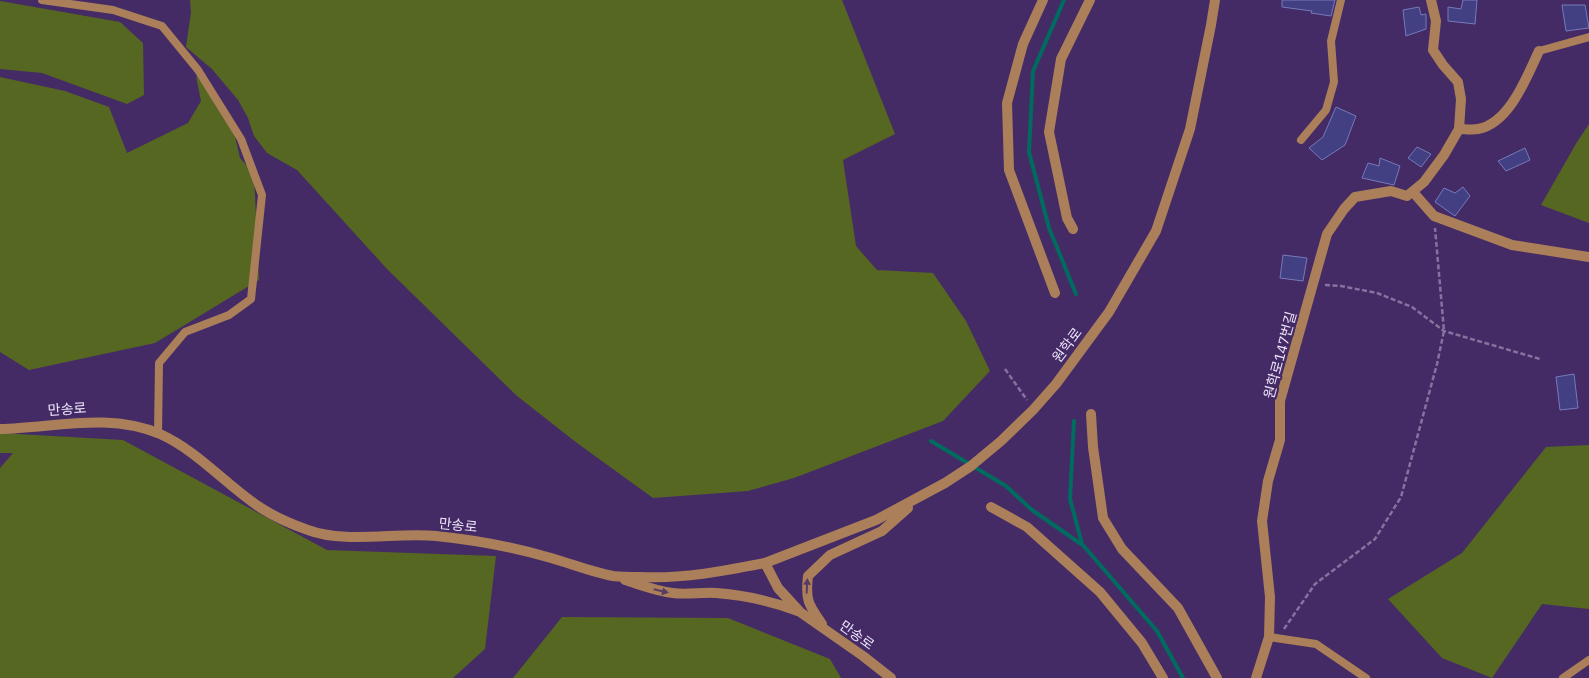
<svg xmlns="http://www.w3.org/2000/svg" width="1589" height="678" viewBox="0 0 1589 678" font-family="'IBM Plex Sans','Noto Sans KR',sans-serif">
<rect width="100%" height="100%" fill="#442b65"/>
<g fill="#566721">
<polygon points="190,0 842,0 895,134 843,160 856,246 877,270 933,273 966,321 990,371 943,421 794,478 748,491 653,498 577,443 517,396 387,269 297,170 267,153 254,136 248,118 238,100 212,69 186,47 191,12"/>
<polygon points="0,1 120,22 143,43 144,95 127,104 42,73 0,69"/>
<polygon points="196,76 213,92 234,132 240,158 254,174 259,280 155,343 29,370 0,352 0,77 65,91 109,107 127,153 188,123 201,101"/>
<polygon points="1589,124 1589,223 1541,205 1577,142"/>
<polygon points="0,433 123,440 327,550 496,556 485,649 453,678 0,678 0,468 13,453 0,453"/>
<polygon points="1589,445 1589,609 1542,604 1492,678 1442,658 1388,599 1462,553 1546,447"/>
<polygon points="562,617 728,618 830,659 841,678 513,678"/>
</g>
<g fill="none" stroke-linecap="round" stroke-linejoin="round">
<g stroke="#006c60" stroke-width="4">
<polyline points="1064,0 1033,71 1029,152 1049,228 1076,294"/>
<polyline points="1074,421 1070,499 1082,544 1157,631 1183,678"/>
<polyline points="931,441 1006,486 1032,510 1081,544"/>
</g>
</g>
<g fill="#424082" stroke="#7779bb">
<polygon points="1282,0 1335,0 1331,16 1311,13 1312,11 1282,7"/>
<polygon points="1463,0 1477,0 1475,24 1448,21 1448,7 1461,9"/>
<polygon points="1562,5 1585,5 1589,28 1566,31"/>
<polygon points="1419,7 1421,15 1426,14 1426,29 1406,36 1403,10"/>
<polygon points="1336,107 1356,116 1345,145 1322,160 1309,148 1323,137"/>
<polygon points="1417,147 1431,154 1421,167 1408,158"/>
<polygon points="1525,148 1530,160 1506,171 1498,161"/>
<polygon points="1380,158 1400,166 1394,185 1362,178 1368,163 1379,166"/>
<polygon points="1463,187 1470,196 1455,216 1435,202 1444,188 1455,193"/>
<polygon points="1283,255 1307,258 1303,281 1280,278"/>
<polygon points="1574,374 1578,408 1560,410 1556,377"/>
</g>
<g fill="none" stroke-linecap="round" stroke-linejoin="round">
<g stroke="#85739f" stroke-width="2.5" stroke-dasharray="5 2.5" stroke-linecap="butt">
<polyline points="1325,285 1341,286 1377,293 1412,307 1444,331 1540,359"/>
<polyline points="1005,369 1027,400"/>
<polyline points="1284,629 1315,584 1375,539 1401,497 1437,364 1444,331 1435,228"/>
</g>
<g stroke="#ab7f59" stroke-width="8">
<polyline points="42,0 113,10 162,26 198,70 241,139 262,195 251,299 229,315 185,332 159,363 158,434"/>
<polyline points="1539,51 1589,37"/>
<polyline points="1301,140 1326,110 1334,82 1331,41 1341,0"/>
<polyline points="1269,637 1316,644 1366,678"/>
<polyline points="1563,678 1589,660"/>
</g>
<g stroke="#ab7f59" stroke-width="10">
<polyline points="1043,0 1023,44 1007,103 1009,170 1055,293"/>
<path d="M1459 129C1465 129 1472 130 1478 129 1510 123 1527 76 1539 51"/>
<polyline points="1413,192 1434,216 1512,245 1589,257"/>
<polyline points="1073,229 1067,218 1049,132 1061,59 1090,0"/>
<polyline points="1091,414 1093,447 1103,518 1122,549 1178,608 1217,678"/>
<polyline points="991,507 1027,527 1100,592 1142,643 1163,678"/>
<polyline points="1256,678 1269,637 1270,597 1262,521 1268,481 1280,440 1280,401 1327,234 1344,209 1355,197 1391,191 1407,196 1424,182 1444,155 1459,129 1461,99 1458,82 1443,65 1433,50 1436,21 1431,0"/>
</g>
<g stroke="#ab7f59" stroke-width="10">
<path d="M0 429C54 428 108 412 160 434 198 451 226 485 261 508 275 517 291 524 308 530 345 544 397 532 436 536 476 540 513 547 551 558 572 564 592 572 613 576 622 577 632 577 641 577 684 579 724 571 765 563L778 588 800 612 863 656 891 678"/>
<polyline points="765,563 876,520 945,483 971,466 1001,441 1033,410 1056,384 1109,312 1156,231 1190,129 1211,25 1215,0"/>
<path d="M625 580C641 585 656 591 673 593 687 595 701 592 716 593 744 595 771 601 798 611"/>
<path d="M822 624C809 605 805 601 808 576L830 555 882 531 908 508"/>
</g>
</g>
<defs><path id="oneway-solid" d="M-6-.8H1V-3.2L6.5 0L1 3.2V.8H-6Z" transform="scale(1.25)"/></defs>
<g fill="#593c63">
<use href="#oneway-solid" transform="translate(807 586) rotate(-87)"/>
<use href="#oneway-solid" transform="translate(661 591) rotate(13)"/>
</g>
<g text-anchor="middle" stroke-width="4.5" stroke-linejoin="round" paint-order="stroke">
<g font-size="14" fill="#ece4fa" stroke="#442b65">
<text transform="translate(1067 345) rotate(-53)" y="5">원학로</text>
<text transform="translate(1280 355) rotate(-75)" y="5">원학로147번길</text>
<text transform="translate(67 409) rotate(-4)" y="5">만송로</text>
<text transform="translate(458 525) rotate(6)" y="5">만송로</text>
<text transform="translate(857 635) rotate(36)" y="5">만송로</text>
</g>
</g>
</svg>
